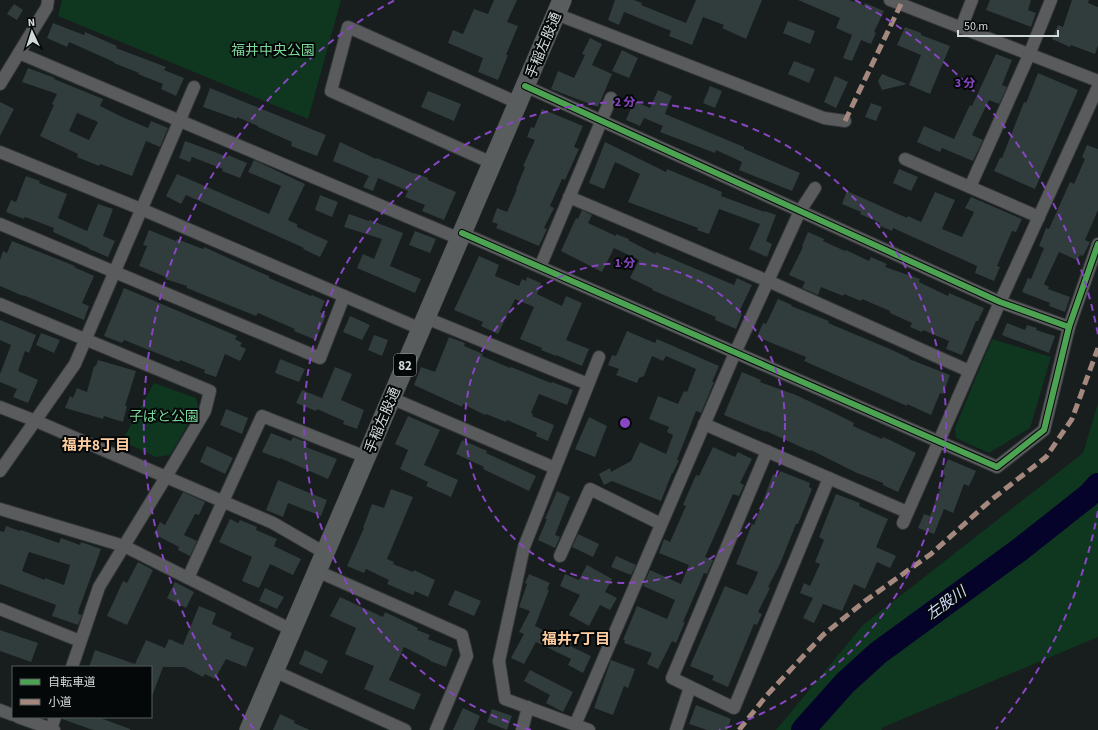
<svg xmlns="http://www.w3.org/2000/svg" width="1098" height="730" viewBox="0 0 1098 730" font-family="'Source Sans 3','Noto Sans JP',sans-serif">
<rect width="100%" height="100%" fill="#181d1e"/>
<g fill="#0f3720">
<polygon points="62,0 341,0 308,119 58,16"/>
<polygon points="992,339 1051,357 1030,428 989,453 956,438 955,428"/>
<polygon points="154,383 196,398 198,407 170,455 156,457 122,441"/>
<polygon points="1098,403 1098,637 881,728 882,730 776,730 863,625 1083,453"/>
</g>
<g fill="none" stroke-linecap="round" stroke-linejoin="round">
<polyline stroke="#05032a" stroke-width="24" points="803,730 845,683 878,653 1018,551 1089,495 1098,485"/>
</g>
<g fill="#313c3c" fill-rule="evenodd">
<polygon points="494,0 517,0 507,22 518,26 506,55 508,55 498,80 478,72 483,58 448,43 453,30 463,34 474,9 488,14"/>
<polygon points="615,0 634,0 642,3 641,5 686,23 696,0 762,0 746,39 722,28 724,25 703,17 692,45 669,36 671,31 624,12 619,25 608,20"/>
<polygon points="798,0 849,0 864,5 865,3 884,11 874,32 876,33 871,44 861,40 852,61 843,58 852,35 836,28 840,18"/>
<polygon points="990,0 1031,0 1028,10 1036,13 1031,27 986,10"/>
<polygon points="1072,0 1089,0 1088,3 1098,7 1098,45 1095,54 1071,45 1070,47 1052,39 1058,25 1063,27"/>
<polygon points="14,4 23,10 17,20 7,14"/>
<polygon points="788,21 815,31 810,44 783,33"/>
<polygon points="53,23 84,35 85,32 117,46 116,48 166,67 164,70 184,78 176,96 161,89 163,84 138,74 139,73 114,63 114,62 69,42 67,47 47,38"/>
<polygon points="905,27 921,33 921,35 950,46 930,94 909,85 921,55 897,45"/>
<polygon points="590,38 602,44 592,65 612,74 598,107 551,89 558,71 574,78 585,55 582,54"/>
<polygon points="622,50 638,58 629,78 612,71"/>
<polygon points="996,54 1012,60 1002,85 1007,87 999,104 989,100 972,135 983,140 973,161 942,148 940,152 917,142 924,126 954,139 970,105 972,106"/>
<polygon points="794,61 815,69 809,83 788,74"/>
<path d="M28 68 55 78 54 79 103 99 100 106 120 116 148 128 151 121 168 128 160 147 146 141 132 176 100 164 99 166 77 157 78 154 40 136 54 105 52 104 57 94 22 82ZM77 113 98 122 89 140 69 131Z"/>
<polygon points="1038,73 1078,90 1035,189 994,171 1000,158 1002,158 1024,102 1026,103"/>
<polygon points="882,74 907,84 882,90 878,81"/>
<polygon points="835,76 848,82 836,108 824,102"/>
<polygon points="710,86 722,91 715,108 703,103"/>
<polygon points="210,88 326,135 317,156 291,146 292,142 258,127 258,126 237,117 237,119 203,107"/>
<polygon points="658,90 672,96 665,114 744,147 744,149 800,173 792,191 739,170 742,162 716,150 715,153 660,132 663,126 644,118 640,126 626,120 634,101 650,108"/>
<polygon points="428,91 461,104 454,121 421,107"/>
<polygon points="0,102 14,109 0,136"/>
<polygon points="871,103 882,107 876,121 865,117"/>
<polygon points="542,109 583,126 574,147 579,149 565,180 562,179 550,206 554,208 544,228 547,229 539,246 496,228 498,224 492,222 497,208 507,212 517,189 516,189 525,167 523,166 535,140 527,137 531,127 534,128"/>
<polygon points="185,141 228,157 228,155 247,163 240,178 222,171 223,169 192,157 190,162 179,158"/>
<polygon points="340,142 376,159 377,158 415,174 415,173 428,178 428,180 456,192 444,220 422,211 425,205 405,197 408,191 378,178 373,191 363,187 369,176 333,161"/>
<polygon points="605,142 666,172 667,169 722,192 721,196 765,212 765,211 776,215 766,241 772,244 767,257 749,249 760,224 719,209 709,234 697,230 698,228 628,202 640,174 615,162 604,189 589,183"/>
<polygon points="1087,145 1098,149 1098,210 1085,240 1090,242 1083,256 1080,255 1077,260 1059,252 1044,284 1049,287 1048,289 1070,297 1065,312 1049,306 1050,303 1022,292 1028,278 1031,279 1044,248 1039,246 1046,228 1049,229 1070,182 1074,184 1085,159 1082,157"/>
<polygon points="254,160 305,184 288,220 297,224 297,227 328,241 320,257 303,249 304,248 186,195 181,204 166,196 177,174 269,214 281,186 248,172"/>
<polygon points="899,169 918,177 911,191 893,183"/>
<polygon points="26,176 40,181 39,183 67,194 58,218 87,231 98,204 113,209 103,236 115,241 108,257 89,249 89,248 53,232 54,228 25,217 24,219 6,212 11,200 16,202"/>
<polygon points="847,191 907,218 908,216 921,222 935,192 955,200 942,229 962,237 974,212 965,208 971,197 1022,219 1016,232 1012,231 997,266 1000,267 994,281 975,273 977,266 893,228 892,231 878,225 880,223 860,214 861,212 842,204"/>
<polygon points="320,195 338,202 332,217 315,210"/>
<polygon points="582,210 592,215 588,223 616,236 616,234 629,239 628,240 655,254 656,252 734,285 737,278 752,285 739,312 742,314 736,329 715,320 716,317 652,290 653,289 630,278 639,260 614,248 602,272 561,251 576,218 578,219"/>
<polygon points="349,214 369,221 370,220 403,233 390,266 421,279 415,293 357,268 363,254 374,259 382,239 344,227"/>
<polygon points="149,230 176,241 177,239 203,249 204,247 257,271 269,276 269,278 311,296 312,295 325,301 320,312 326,315 316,340 294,331 295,329 258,313 256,316 199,293 187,288 187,286 165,279 166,277 139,266 147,246 143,245"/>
<polygon points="415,231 436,239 430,253 409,245"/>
<polygon points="808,232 824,239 823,241 845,251 846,250 869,261 871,257 887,264 885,267 920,279 919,282 948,296 949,293 984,308 978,321 976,321 962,355 946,349 949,341 923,330 922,332 910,327 912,323 890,313 890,311 862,299 861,301 844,294 843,296 821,287 818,295 802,288 805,282 789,275 803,247 802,246"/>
<polygon points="12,241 75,266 74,267 94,276 82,303 89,306 84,320 23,295 23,296 0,286 0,260 3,251 7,253"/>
<polygon points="479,256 499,265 495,276 519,286 522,279 526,281 527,277 541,283 537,294 562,306 566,296 582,303 566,340 589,349 582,366 556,355 556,356 541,350 542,348 520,339 534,307 515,299 498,334 481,326 483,322 454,310"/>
<polygon points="124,288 237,336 235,339 242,343 240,346 246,349 240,361 225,354 216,377 204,373 205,370 180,360 179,362 124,340 122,343 104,336"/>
<polygon points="778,299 792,305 791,306 829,321 828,323 890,349 909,358 909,359 950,375 943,394 940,393 931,415 907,404 907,406 804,361 806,357 757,337 763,323 766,324"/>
<polygon points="350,316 370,325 362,340 343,332"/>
<polygon points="0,320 36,335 29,353 25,351 18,371 38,380 28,403 13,397 17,389 0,382 0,374 11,345 0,340"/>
<polygon points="1007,323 1025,330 1027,325 1037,328 1036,330 1055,336 1049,353 1002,335"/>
<polygon points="627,331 655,343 657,339 719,366 712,382 714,382 701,413 696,411 677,460 679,460 673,473 672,473 661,501 612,481 604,485 599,474 610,468 611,472 631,461 640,442 666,454 673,435 667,432 669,427 649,419 658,396 678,404 684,391 687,392 696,369 666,356 663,361 652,356 644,376 639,378 637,383 616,375 619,369 608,365 612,355 616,356"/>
<polygon points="41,333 60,340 54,353 36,345"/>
<polygon points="374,335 388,340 382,356 368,350"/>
<polygon points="449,337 465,343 464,346 483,354 482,356 510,368 511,367 551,383 552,382 573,390 567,405 539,394 531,413 533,414 532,416 554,425 548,441 536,436 537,433 507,420 506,422 486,414 485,415 463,404 462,407 414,385 421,367 435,372"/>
<polygon points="280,359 305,369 299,382 275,373"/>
<polygon points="98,360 136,371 125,406 127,406 123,422 104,416 103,419 65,408 70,396 73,398 77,388 87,392 94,366 96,366"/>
<polygon points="335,367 352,374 341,400 364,410 357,429 343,424 344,421 317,409 316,411 296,403 302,390 322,398"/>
<polygon points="742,372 761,380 760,382 796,395 832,412 854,423 853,426 882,439 883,437 892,441 916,453 898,492 883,485 883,483 857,473 811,450 810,451 766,431 766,432 724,415"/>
<polygon points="226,409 248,418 242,434 220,425"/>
<polygon points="408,416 440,430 424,465 458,480 451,497 426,486 428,482 400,469 408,450 395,444"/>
<polygon points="589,417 607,426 595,457 575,449"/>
<polygon points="271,433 291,441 293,437 308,443 306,447 337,459 328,479 280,458 280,459 262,452"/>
<polygon points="462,440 487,451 486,453 536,476 529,491 483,469 484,467 456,454"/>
<polygon points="207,446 233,458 225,474 200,462"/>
<polygon points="713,447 735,457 738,452 752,459 740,483 744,485 739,496 733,494 705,557 713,560 707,574 704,573 683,622 685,622 676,643 672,641 658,669 647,664 652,653 624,643 625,640 623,640 637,606 667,619 675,600 643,586 650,570 681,584 689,565 659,553 664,539 670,542 686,506 683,505 696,475 699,476"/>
<polygon points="948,459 976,471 969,486 964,484 953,513 944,509 934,534 918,528 924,514 930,516 945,476 942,474"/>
<polygon points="780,471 810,483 809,487 812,489 798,524 796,524 780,564 768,587 770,588 758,612 762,614 757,625 754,624 728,687 712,680 714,676 690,666 725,586 747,595 753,584 758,572 736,564 752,524 754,525 773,474 778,476"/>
<polygon points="278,480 327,500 321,516 288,503 283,517 266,510"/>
<polygon points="391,489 413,497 387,559 394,562 393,564 413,572 414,570 435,580 428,597 415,591 413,595 387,584 389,580 366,569 364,573 347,566 364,528 363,528 372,504 384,508"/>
<polygon points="557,491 570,497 555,535 560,537 555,548 538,540 547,519 545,519"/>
<polygon points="183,492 205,502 199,515 195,514 184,535 197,541 190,556 178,550 179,547 154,534 160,522 165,525"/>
<polygon points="836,494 860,503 859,506 888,519 876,547 896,556 890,568 877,562 865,589 854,584 842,611 823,604 814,623 803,618 813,598 800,593 804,583 810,586 820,564 815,562 824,540 819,537"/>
<polygon points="230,519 238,523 240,520 257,527 256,530 277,539 274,546 301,559 293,575 270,564 259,588 242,581 252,557 219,542"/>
<path d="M6 526 20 531 21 530 59 543 61 538 80 545 81 542 101 549 79 609 78 614 82 615 78 625 52 616 56 605 0 584V531L4 532ZM29 552 70 565 64 585 45 578V580L22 571Z"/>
<polygon points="578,534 599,544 593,557 572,547"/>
<polygon points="616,556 636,565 631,575 611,567"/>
<polygon points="138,562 153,570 127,625 107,616 123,581 127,583"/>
<polygon points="587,565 612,579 605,592 617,598 610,610 600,605 589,626 569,615 580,595 560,586 565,574 579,580"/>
<polygon points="529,574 550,583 547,589 549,590 535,626 555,636 555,634 572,642 570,646 591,656 583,673 568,665 571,659 536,642 524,664 511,658 524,634 519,632 530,611 519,607 527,584 525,583"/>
<polygon points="175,582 194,592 186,608 167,598"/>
<polygon points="265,588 284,597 277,609 259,601"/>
<polygon points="455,590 481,601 474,616 448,605"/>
<polygon points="340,597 383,617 385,612 418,628 417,630 430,635 428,639 453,649 446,667 430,661 430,660 404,647 389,680 421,694 414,710 364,689 374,666 345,654 356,628 330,616"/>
<polygon points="199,606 216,613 212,624 232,633 230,638 254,648 246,667 226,659 215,679 205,674 203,677 184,667 163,667 152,696 151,667 89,667 95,650 135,664 146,640 165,648 169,639 183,645"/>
<polygon points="0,630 38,643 31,662 0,651"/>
<polygon points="305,650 328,661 322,674 299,664"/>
<polygon points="611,660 635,669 628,688 624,686 613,715 594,708"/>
<polygon points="530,670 573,692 563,712 546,703 550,695 524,681"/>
<polygon points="696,705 731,719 727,730 707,730 689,724"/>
<polygon points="463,708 480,716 474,730 453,730"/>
<polygon points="492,709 512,716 507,730 487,722"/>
<polygon points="280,714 295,721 294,723 310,730 273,730"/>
<polygon points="62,717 98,717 130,729 130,730 93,730 62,719"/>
</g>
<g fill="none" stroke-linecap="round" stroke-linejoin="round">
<g stroke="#333637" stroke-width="14">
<g id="minor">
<polyline points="890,0 1098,81"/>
<polyline points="556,14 824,118 845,121"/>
<polyline points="961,28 972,0"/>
<polyline points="19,53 460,239"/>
<polyline points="0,84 47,7 48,0"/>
<polyline points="525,86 1000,302 1069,327"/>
<polyline points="0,152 141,209 421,329"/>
<polyline points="905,159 1039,217"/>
<polyline points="492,163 331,91 348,27 518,103"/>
<polyline points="970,187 1029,55 1051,0"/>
<polyline points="569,197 768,281 969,371"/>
<polyline points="0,224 320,358 344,296"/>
<polyline points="462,233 997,467 1044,430 1069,327 1098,244"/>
<polyline points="540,267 611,98"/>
<polyline points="0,304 210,391 205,411 166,477 99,587 72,667"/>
<polyline points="426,318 588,384"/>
<polyline points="391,398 555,468"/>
<polyline points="0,407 36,421 273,523 325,553"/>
<polyline points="704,424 907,512"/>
<polyline points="767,451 672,678 734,708 829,478"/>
<polyline points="0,471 75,364 194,87"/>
<polyline points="0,509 124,546 292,630"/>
<polyline points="903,523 1000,302 1098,87"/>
<polyline points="560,556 590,489 661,524"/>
<polyline points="317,571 462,635 467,656 436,730"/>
<polyline points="188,578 262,416 366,457"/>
<polyline points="0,609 80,641"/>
<polyline points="274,671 405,730"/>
<polyline points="0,710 13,715"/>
<polyline points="18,717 54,730"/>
<polyline points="575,725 735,353 800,211 815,188"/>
<polyline points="51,729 55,717"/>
<polyline points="522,730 528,707"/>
<polyline points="589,730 505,699 499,661 524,547 599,357"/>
<polyline points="676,730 690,687"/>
</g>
</g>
<g stroke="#333637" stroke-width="20">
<polyline id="primary" points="249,730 562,0"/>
</g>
<use href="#minor" stroke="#595b5c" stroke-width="12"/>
<use href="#primary" stroke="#595d5e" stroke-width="19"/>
<g stroke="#a5887d" stroke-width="5" stroke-dasharray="10 5" stroke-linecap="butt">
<polyline points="845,121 901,4"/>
<polyline points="739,730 767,695 823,635 865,601 931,554 991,500 1046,457 1072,419 1098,348"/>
</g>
<g stroke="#050809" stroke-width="8">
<g id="cycleway">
<polyline points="525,86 1000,302 1069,327"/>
<polyline points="462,233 997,467 1044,430 1069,327 1098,244"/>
</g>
</g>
<use href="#cycleway" stroke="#4ca352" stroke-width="6"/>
</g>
<g fill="none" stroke="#8846c3" stroke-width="2" stroke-dasharray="7 5">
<circle cx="625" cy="423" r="160"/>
<path d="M531 730A321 321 0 1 1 719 730"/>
<path d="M1098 511A481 481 0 0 1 996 729M254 729A481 481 0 0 1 395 0M855 0A481 481 0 0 1 1098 335"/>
</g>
<g text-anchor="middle" stroke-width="4" stroke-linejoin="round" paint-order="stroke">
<rect fill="#050809" stroke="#949a9b" stroke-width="1" x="394" y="354" width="22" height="22" rx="3"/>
<g font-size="13" font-weight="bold" fill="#d2d9da">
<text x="405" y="370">82</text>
</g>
<g font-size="14" fill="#d2d9da" stroke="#050809">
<text transform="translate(543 45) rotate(-67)" y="5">手稲左股通</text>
<text transform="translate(382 420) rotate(-67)" y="5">手稲左股通</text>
</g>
<g font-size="14" fill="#7dd89b" stroke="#050809">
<text x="273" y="55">福井中央公園</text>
<text x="164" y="421">子ばと公園</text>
</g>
<g font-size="15" font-weight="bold" fill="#fccc9f" stroke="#050809">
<text x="96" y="450">福井8丁目</text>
<text x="576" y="644">福井7丁目</text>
</g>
<g font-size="15" font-style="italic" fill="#d0dbfe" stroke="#050809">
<text transform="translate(946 603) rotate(-36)" y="5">左股川</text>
</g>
</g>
<circle cx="625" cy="423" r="6" fill="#8846c3" stroke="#050809" stroke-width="2"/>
<g font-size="12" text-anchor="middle" font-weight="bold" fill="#8846c3" stroke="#050809" stroke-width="4" stroke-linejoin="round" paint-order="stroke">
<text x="965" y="87">3 分</text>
<text x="625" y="106">2 分</text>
<text x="625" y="267">1 分</text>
</g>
<rect x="12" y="666" width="140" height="52" fill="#050809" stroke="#575c5d"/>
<rect x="20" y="679" width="20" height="6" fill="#4ca352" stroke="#575c5d"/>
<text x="48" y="686" font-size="12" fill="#d2d9da">自転車道</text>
<rect x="20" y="699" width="20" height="6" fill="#a5887d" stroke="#575c5d"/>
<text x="48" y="706" font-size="12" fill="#d2d9da">小道</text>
<g transform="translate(32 32) rotate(356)" stroke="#050809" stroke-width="3" paint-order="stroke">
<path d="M0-3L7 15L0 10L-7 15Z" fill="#d2d9da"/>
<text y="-6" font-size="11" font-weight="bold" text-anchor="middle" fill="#d2d9da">N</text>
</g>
<path d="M958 30v6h100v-6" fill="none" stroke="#d2d9da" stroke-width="2"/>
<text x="964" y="30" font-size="12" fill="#d2d9da" stroke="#050809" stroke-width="3" paint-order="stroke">50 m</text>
</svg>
